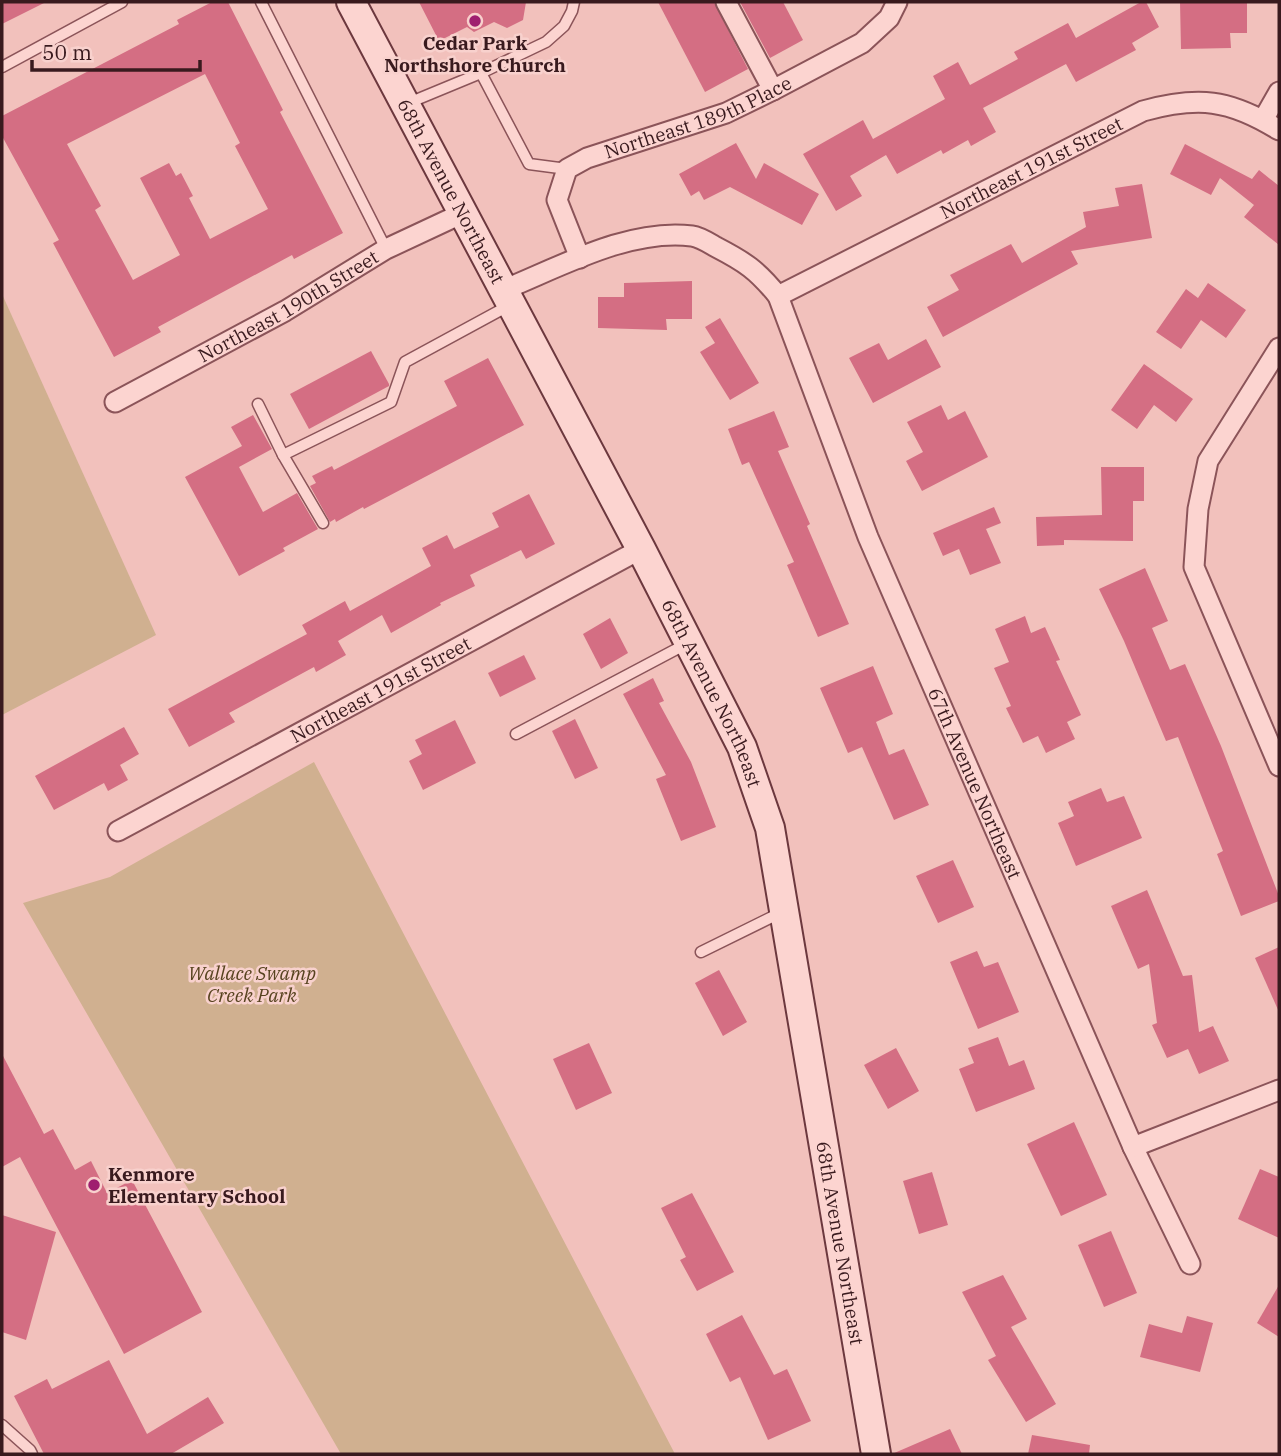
<svg xmlns="http://www.w3.org/2000/svg" width="1281" height="1456" viewBox="0 0 1281 1456" font-family="'IBM Plex Serif',serif">
<rect width="100%" height="100%" fill="#f2c1bc"/>
<g fill="#d0b090">
<polygon points="2,294 156,635 2,715"/>
<polygon points="314,762 675,1454 341,1454 23,903 110,877"/>
</g>
<g fill="#d46e83" fill-rule="evenodd">
<polygon points="2,2 46,2 2,24"/>
<path d="M212 2H228L283 110 280 112 343 233 294 259 292 255 158 327 161 332 114 357 53 243 59 240 2 136V116L179 24 177 20ZM205 74 240 143 235 146 268 209 210 239 189 198 193 196 181 173 176 176 169 163 140 178 180 255 133 280 95 210 101 206 67 144Z"/>
<polygon points="419,2 526,2 523,20 507,28 494,22 474,32 467,27 439,41"/>
<polygon points="658,2 714,2 748,69 705,92"/>
<polygon points="740,2 783,2 803,40 770,58"/>
<polygon points="1141,2 1146,2 1159,27 1132,43 1136,50 1076,82 1066,64 983,108 996,132 971,146 968,140 943,154 941,150 897,174 886,155 850,176 862,196 836,211 803,154 863,120 873,139 945,99 933,76 958,62 970,85 1018,59 1014,52 1068,23 1076,38"/>
<polygon points="1180,2 1247,2 1247,33 1230,33 1231,48 1181,49"/>
<polygon points="736,143 756,179 764,163 819,194 802,225 730,187 704,200 699,191 691,196 679,174"/>
<polygon points="1185,144 1252,179 1259,170 1279,186 1279,245 1244,217 1254,205 1220,178 1211,195 1170,174"/>
<polygon points="1142,184 1152,238 1071,251 1078,264 943,337 927,307 959,290 950,275 1011,244 1022,263 1086,227 1083,212 1119,206 1115,188"/>
<polygon points="692,281 692,319 666,319 667,330 598,328 598,297 624,297 624,283"/>
<polygon points="1208,283 1246,310 1226,338 1201,320 1181,349 1156,332 1186,289 1198,298"/>
<polygon points="720,318 759,383 730,400 700,352 715,343 705,327"/>
<polygon points="926,339 941,367 873,403 849,358 879,343 888,360"/>
<polygon points="371,351 389,384 389,386 309,429 290,394"/>
<polygon points="488,358 524,425 364,509 363,507 336,522 335,519 330,522 310,486 316,483 312,476 332,466 334,470 457,406 444,381"/>
<polygon points="1144,364 1193,399 1176,422 1154,405 1137,429 1111,410"/>
<polygon points="941,405 948,420 965,411 988,457 922,491 906,461 923,452 907,422"/>
<polygon points="774,411 789,447 778,451 810,524 807,526 849,624 818,637 787,565 794,562 749,462 742,465 728,429"/>
<polygon points="253,415 272,449 239,467 263,512 297,493 318,529 283,548 285,551 239,576 185,477 242,446 231,427"/>
<polygon points="1101,467 1144,467 1144,501 1133,501 1133,541 1064,540 1064,545 1037,546 1036,517 1102,515"/>
<polygon points="529,494 555,544 526,559 521,550 470,575 475,586 440,603 441,605 391,633 382,615 338,641 346,655 316,672 314,667 229,713 235,722 189,747 168,709 307,634 302,625 345,601 350,611 431,566 422,548 447,535 454,549 499,527 492,513"/>
<polygon points="994,507 1001,523 986,529 1001,563 970,575 959,549 943,556 933,533"/>
<polygon points="1145,568 1168,621 1152,628 1170,670 1185,664 1221,746 1279,896 1279,901 1241,916 1217,854 1223,851 1178,737 1166,741 1124,641 1099,589"/>
<polygon points="1025,616 1031,633 1045,627 1060,660 1056,661 1081,715 1067,722 1075,739 1046,753 1038,736 1023,743 1006,708 1011,706 994,668 1009,662 995,629"/>
<polygon points="610,618 628,653 601,669 583,634"/>
<polygon points="524,655 536,679 500,697 488,673"/>
<polygon points="873,666 893,714 876,722 889,755 904,749 929,805 894,820 862,747 848,753 820,688"/>
<polygon points="653,678 664,701 659,703 691,762 716,827 681,841 656,779 666,775 623,694"/>
<polygon points="575,719 598,768 575,779 552,731"/>
<polygon points="455,720 476,763 423,790 409,761 422,754 415,740"/>
<polygon points="124,727 139,754 120,765 128,780 108,791 104,783 54,810 35,776"/>
<polygon points="1101,788 1107,802 1124,796 1142,838 1076,866 1058,823 1074,816 1068,802"/>
<polygon points="953,860 974,907 938,923 916,876"/>
<polygon points="1147,890 1183,976 1192,975 1199,1032 1213,1026 1229,1061 1199,1074 1188,1049 1167,1058 1152,1025 1157,1023 1149,964 1138,969 1111,906"/>
<polygon points="1279,947 1279,1012 1255,958"/>
<polygon points="977,951 984,967 998,962 1019,1012 978,1029 950,962"/>
<polygon points="719,970 747,1022 723,1036 695,983"/>
<polygon points="998,1037 1009,1066 1024,1060 1035,1089 976,1112 959,1069 974,1063 968,1048"/>
<polygon points="589,1043 612,1093 576,1110 553,1059"/>
<polygon points="896,1048 919,1091 888,1109 864,1065"/>
<polygon points="2,1054 44,1134 53,1129 75,1170 91,1161 107,1193 132,1180 202,1312 124,1354 20,1157 2,1167"/>
<polygon points="1074,1122 1107,1195 1061,1216 1027,1144"/>
<polygon points="1260,1169 1279,1177 1279,1238 1238,1219"/>
<polygon points="932,1172 948,1225 919,1234 903,1181"/>
<polygon points="692,1193 734,1272 697,1291 680,1260 686,1257 661,1208"/>
<polygon points="2,1215 56,1232 26,1340 2,1332"/>
<polygon points="1111,1231 1137,1293 1104,1307 1078,1245"/>
<polygon points="1003,1275 1027,1319 1011,1327 1056,1404 1026,1422 988,1360 996,1356 962,1292"/>
<polygon points="1279,1285 1279,1337 1257,1323"/>
<polygon points="742,1315 774,1375 787,1369 811,1421 768,1440 740,1377 730,1382 706,1334"/>
<polygon points="1187,1316 1213,1323 1200,1372 1140,1357 1149,1324 1182,1333"/>
<polygon points="109,1360 147,1434 208,1397 224,1423 171,1454 44,1454 14,1396 47,1379 52,1389"/>
<polygon points="950,1429 962,1454 892,1454"/>
<polygon points="1032,1435 1090,1445 1089,1454 1028,1454"/>
</g>
<g fill="none" stroke-linecap="round" stroke-linejoin="round">
<g stroke="#8b5459" stroke-width="13">
<g id="lane">
<polyline points="261,2 386,249"/>
<polyline points="2,67 122,2"/>
<polyline points="481,73 529,164 567,169"/>
<polyline points="406,104 481,73 546,42 564,26 572,11 574,2"/>
<polyline points="258,404 283,455 323,523"/>
<polyline points="283,455 391,402 405,362 510,305"/>
<polyline points="516,734 688,643"/>
<polyline points="701,952 780,913"/>
<polyline points="2,1425 30,1450 32,1454"/>
</g>
</g>
<g stroke="#8b5459" stroke-width="23">
<g id="street">
<polyline points="726,2 773,90"/>
<polyline points="1263,120 1279,92"/>
<path id="s1" d="M580 258 557 200 567 169 587 158 726 113 773 90 862 43 889 18 897 2"/>
<path id="s2" d="M503 290C560 267 629 228 692 236 700 237 709 243 716 247 745 262 757 270 778 296L868 537 1133 1147 1190 1264"/>
<path id="s3" d="M778 296 1143 111C1198 96 1229 99 1279 130"/>
<polyline points="1279,348 1208,461 1198,509 1194,567 1279,766"/>
<path id="s4" d="M115 402 285 311 386 249 463 213"/>
<path id="s5" d="M118 831 641 549"/>
<polyline points="1133,1147 1279,1090"/>
</g>
</g>
<g stroke="#6c383e" stroke-width="32">
<g id="secondary">
<path id="s6" d="M351 2 641 549 742 747 770 828 876 1454"/>
</g>
</g>
<use href="#lane" stroke="#fcd4d0" stroke-width="10"/>
<use href="#street" stroke="#fcd4d0" stroke-width="19"/>
<use href="#secondary" stroke="#fcd4d0" stroke-width="28"/>
</g>
<g fill="#9f1f6f" stroke="#f8d1cd" stroke-width="2.5">
<circle cx="475" cy="21" r="7"/>
<circle cx="94" cy="1185" r="7"/>
</g>
<g text-anchor="middle" stroke-width="5" stroke-linejoin="round" paint-order="stroke">
<g font-size="19" font-weight="bold" fill="#391a1e" stroke="#f8d1cd">
<text x="475" y="50">Cedar Park<tspan x="475" dy="22">Northshore Church</tspan></text>
<text x="108" y="1181" text-anchor="start">Kenmore<tspan x="108" dy="22">Elementary School</tspan></text>
</g>
<g font-size="19" fill="#391a1e" stroke="#f8d1cd">
<text dy="7" stroke="none"><textPath href="#s1" startOffset="236">Northeast 189th Place</textPath></text>
<text dy="7" stroke="none"><textPath href="#s3" startOffset="284">Northeast 191st Street</textPath></text>
<text dy="7" stroke="none"><textPath href="#s6" startOffset="214">68th Avenue Northeast</textPath></text>
<text dy="7" stroke="none"><textPath href="#s4" startOffset="198">Northeast 190th Street</textPath></text>
<text dy="7" stroke="none"><textPath href="#s5" startOffset="298">Northeast 191st Street</textPath></text>
<text dy="7" stroke="none"><textPath href="#s6" startOffset="780">68th Avenue Northeast</textPath></text>
<text dy="7" stroke="none"><textPath href="#s2" startOffset="831">67th Avenue Northeast</textPath></text>
<text dy="7" stroke="none"><textPath href="#s6" startOffset="1348">68th Avenue Northeast</textPath></text>
</g>
<g font-size="19" font-style="italic" fill="#57431f" stroke="#f8d1cd">
<text x="252" y="980">Wallace Swamp<tspan x="252" dy="22">Creek Park</tspan></text>
</g>
</g>
<rect width="1281" height="1456" fill="none" stroke="#391a1e" stroke-width="7"/>
<path d="M32 60v10h168v-10" fill="none" stroke="#391a1e" stroke-width="3.5"/>
<text x="42" y="60" font-size="21" fill="#391a1e" stroke="#f8d1cd" stroke-width="5" paint-order="stroke">50 m</text>
</svg>
